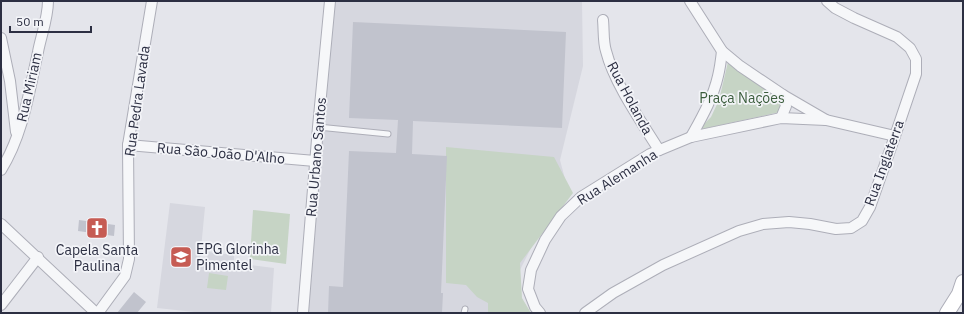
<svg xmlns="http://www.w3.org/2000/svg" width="964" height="314" viewBox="0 0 964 314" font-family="'IBM Plex Sans',sans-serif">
<rect width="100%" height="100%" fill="#e4e5eb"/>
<g fill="#d6d7df">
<polygon points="329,1 582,1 583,66 560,160 569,194 548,214 516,278 523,313 303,313"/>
<polygon points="170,203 205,207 200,259 207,260 208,252 234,255 234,263 274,268 271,313 204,313 157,308"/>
</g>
<g fill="#c6d4c5">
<polygon points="728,62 774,93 780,101 780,112 698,130 711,117 719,100"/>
<polygon points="446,147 554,157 573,193 520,263 522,298 531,313 488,313 488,303 477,297 466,285 446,283"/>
<polygon points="253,210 290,214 286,264 250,259"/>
<polygon points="209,273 228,276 226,290 207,288"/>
</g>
<g fill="#c1c3cd">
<polygon points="353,22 566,32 562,128 413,121 412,154 447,156 441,293 443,293 442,313 328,313 329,286 343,287 349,151 396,153 398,120 349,118"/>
<polygon points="79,220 115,225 114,236 78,231"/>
<polygon points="134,292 146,302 137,313 117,313"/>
</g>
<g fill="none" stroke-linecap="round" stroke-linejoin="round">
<g stroke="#adaeb8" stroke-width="7">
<g id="lane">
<polyline points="318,127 388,134"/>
<polyline points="464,313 465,309"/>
</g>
</g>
<g stroke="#adaeb8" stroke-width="12">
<g id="street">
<polyline points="690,1 722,51 740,66 783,95 826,120 895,136"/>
<path d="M603 20C604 30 603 42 606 51 614 83 641 121 659 150"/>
<polyline points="1,38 10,81 16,132"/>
<polyline points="781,118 786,106 783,95"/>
<path d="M691 137C702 117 713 98 718 76 720 68 721 60 722 51"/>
<polyline points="128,145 315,161"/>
<path d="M1 170C23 135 29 92 38 52 41 36 48 18 48 1"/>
<polyline points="1,224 96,313"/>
<polyline points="1,305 38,257"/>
<polyline points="98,313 125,276 129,259 128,145 152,1"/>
<polyline points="303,313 318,127 330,1"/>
<polyline points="540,313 535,307 528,289 531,270 545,240 561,216 581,197 650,154 691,137 781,118 826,120"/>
<polyline points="585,313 613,293 663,265 739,231 763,224 789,222 810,224 836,229 851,228 862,221 870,207 895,136 916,74 916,59 910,48 897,37 854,18 835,8 827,1"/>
</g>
</g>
<g stroke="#adaeb8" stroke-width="16">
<polyline id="secondary" points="947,313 959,294 963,282"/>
</g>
<use href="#lane" stroke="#f6f7f9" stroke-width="5"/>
<use href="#street" stroke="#f6f7f9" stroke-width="10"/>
<use href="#secondary" stroke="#fff" stroke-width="14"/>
</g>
<defs>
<g id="church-square" transform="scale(1.15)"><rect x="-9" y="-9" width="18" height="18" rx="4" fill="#c65b53" stroke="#f3f4f8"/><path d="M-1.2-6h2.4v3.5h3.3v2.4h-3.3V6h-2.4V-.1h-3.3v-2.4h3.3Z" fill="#fff"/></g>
<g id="school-square" transform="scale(1.15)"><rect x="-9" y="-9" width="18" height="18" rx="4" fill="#c65b53" stroke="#f3f4f8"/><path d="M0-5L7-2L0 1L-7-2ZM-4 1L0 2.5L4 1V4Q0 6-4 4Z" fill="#fff"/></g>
</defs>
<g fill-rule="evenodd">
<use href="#church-square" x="97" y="228"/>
<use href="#school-square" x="181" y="257"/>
</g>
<g text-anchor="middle" stroke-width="3.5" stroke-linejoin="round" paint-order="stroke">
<g font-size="14" fill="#2c2f42" stroke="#f3f4f8">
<text transform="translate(29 87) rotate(-77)" y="5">Rua Miriam</text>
<text transform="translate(630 98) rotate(62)" y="5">Rua Holanda</text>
<text transform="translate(137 101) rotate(-82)" y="5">Rua Pedra Lavada</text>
<text transform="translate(221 153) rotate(5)" y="5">Rua São João D'Alho</text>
<text transform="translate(316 157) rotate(-85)" y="5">Rua Urbano Santos</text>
<text transform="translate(884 163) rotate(-70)" y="5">Rua Inglaterra</text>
<text transform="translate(617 177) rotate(-32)" y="5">Rua Alemanha</text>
</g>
<g font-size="14" fill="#3b5d3c" stroke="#f3f4f8">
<text x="742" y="103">Praça Nações</text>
</g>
<g font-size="14" fill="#2c2f42" stroke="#f3f4f8" text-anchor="start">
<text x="196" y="254">EPG Glorinha<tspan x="196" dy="16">Pimentel</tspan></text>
<text x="97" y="255" text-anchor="middle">Capela Santa<tspan x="97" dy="16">Paulina</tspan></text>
</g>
</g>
<rect width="964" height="314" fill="none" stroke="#2c2f42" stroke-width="4"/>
<path d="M10 26v6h81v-6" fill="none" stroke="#2c2f42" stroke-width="2"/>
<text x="16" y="26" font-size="12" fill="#2c2f42" stroke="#f3f4f8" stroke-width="3" paint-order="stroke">50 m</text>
</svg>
